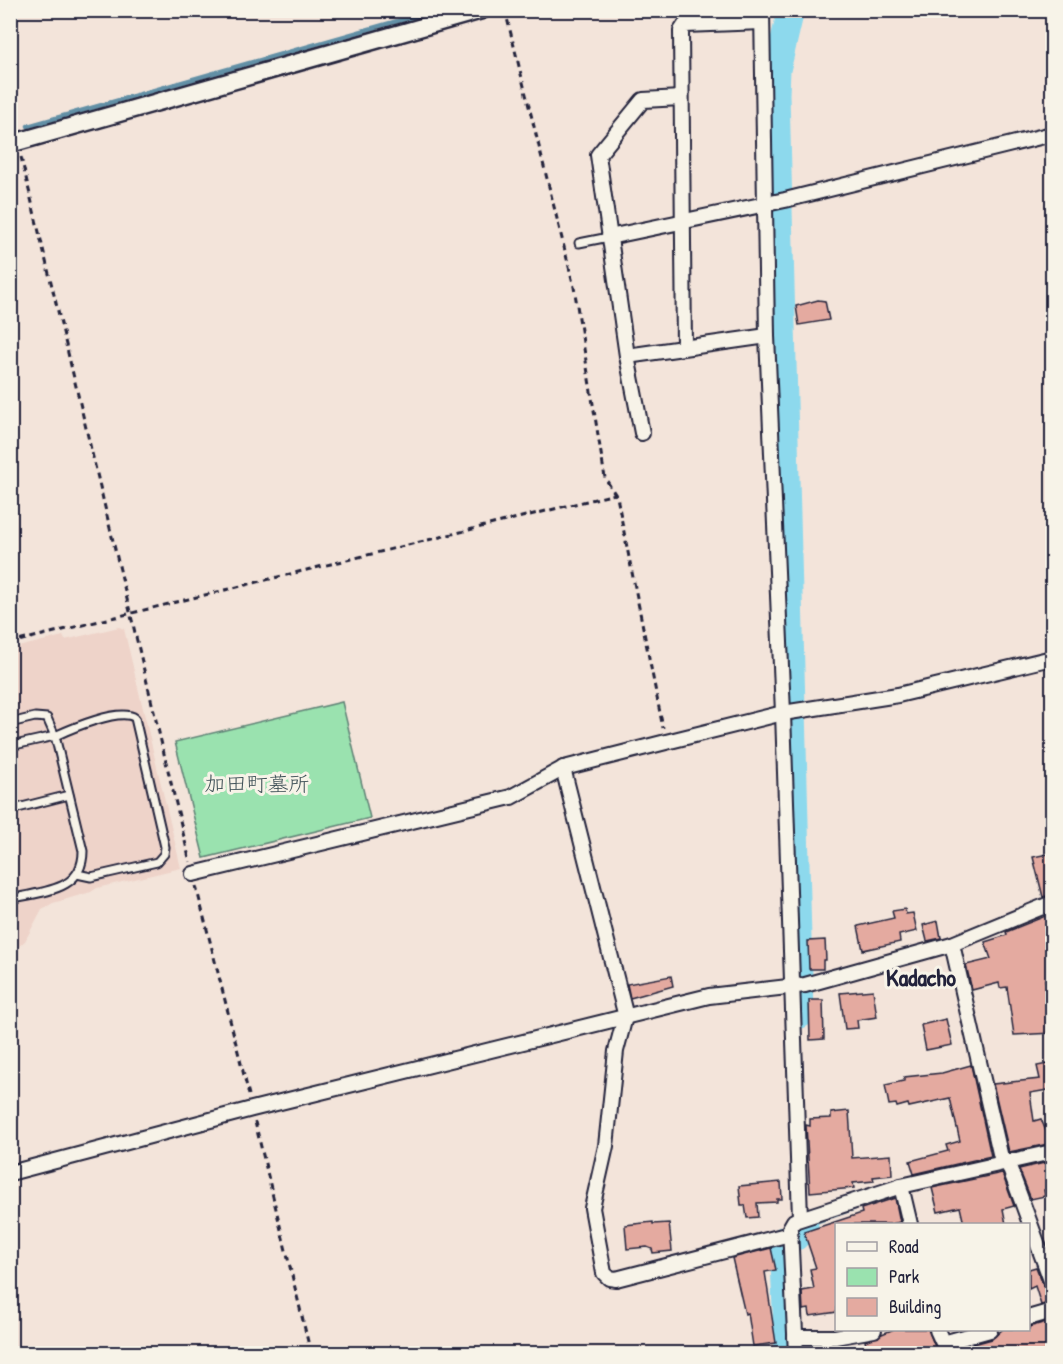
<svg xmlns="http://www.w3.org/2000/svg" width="1063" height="1364" viewBox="0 0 1063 1364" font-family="'Patrick Hand','Klee One',sans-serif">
<rect width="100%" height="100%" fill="#f3e4da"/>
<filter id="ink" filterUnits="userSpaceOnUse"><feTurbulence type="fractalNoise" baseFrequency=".0167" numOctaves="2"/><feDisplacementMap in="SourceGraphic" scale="12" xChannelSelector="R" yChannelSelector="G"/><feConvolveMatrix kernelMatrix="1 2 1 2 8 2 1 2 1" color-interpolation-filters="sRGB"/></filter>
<g filter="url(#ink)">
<polygon fill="#eed3c9" points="119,627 124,629 181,868 97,888 91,892 53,903 42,909 25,941 17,948 11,950 10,649 63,636 65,640"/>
<polygon fill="#9ae2af" stroke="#5e8275" stroke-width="1.5" points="342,702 370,818 204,858 175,742"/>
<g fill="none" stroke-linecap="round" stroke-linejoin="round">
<g stroke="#6290a6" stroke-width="4.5">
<polyline points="28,126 436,10"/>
<polyline points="804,1229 809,1224 855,1208"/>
</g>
<g stroke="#8dd9ed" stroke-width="27">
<polyline points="791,10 777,70 776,94 800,1015"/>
<polyline points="796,1237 805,1226"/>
<polyline points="783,1240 788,1354"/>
</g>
</g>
<g fill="#e4aaa0" stroke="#22223b" stroke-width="1.5">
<polygon points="818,300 825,301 829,320 799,325 796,306"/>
<polygon points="1053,853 1053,894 1043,897 1033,857"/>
<polygon points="905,909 906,914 913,913 917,931 899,935 900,942 863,950 858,926 894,918 892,911"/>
<polygon points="1053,913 1053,979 1045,980 1053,1015 1053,1033 1014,1035 1007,987 1000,988 999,983 972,990 966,965 991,959 985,942 1007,935 1006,932"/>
<polygon points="938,921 941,938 927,941 923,925"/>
<polygon points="825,940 826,960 823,960 823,969 809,969 808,941"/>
<polygon points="671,976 673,986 630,998 627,984"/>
<polygon points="873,990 877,1017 857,1020 858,1028 845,1029 840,993"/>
<polygon points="809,1000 823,1000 824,1039 810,1040"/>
<polygon points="946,1019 952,1045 926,1050 921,1025"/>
<polygon points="1053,1063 1053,1089 1030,1093 1034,1121 1041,1119 1048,1136 1053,1135 1053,1143 1009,1152 993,1084 1040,1079 1037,1066"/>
<polygon points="971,1065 991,1156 914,1174 910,1161 948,1151 946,1145 960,1141 950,1098 909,1107 908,1104 897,1107 896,1104 889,1105 885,1085 904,1081 904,1077 942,1073"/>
<polygon points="849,1111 852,1158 891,1155 892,1175 873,1177 874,1181 853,1183 854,1188 810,1192 806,1125 810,1126 810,1119 831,1118 831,1113"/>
<polygon points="1053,1161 1053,1190 1044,1190 1045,1196 1031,1199 1019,1169"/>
<polygon points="1002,1173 1014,1206 1003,1209 1006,1224 964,1224 960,1207 938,1212 932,1188"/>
<polygon points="781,1182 782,1199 777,1199 777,1202 757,1203 758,1217 747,1218 745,1205 741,1205 739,1186"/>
<polygon points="895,1198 900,1222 891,1224 837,1224 837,1312 810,1316 809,1309 803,1310 802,1291 814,1289 810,1269 816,1268 804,1232 862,1213 861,1209"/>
<polygon points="653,1222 653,1224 669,1223 672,1251 653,1253 652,1249 647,1247 627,1249 625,1225"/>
<polygon points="771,1248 776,1270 765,1272 776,1343 753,1346 748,1313 745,1314 732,1258"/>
<polygon points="1036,1267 1044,1287 1053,1292 1053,1302 1041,1305 1035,1286 1029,1289 1029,1269"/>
<polygon points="1053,1320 1053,1353 970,1353 969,1349 956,1353 868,1353 865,1341 894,1329 928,1329 935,1347 945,1352 992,1339 1003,1329 1029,1329 1029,1327"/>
</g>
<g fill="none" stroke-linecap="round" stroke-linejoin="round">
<g stroke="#22223b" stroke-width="11">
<g id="service">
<polyline points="579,243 609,237"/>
<path d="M10 723 35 717 47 718 55 736C70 729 121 707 135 718L165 847 164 854 157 862 91 877 77 874"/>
<path d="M10 746 55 736 83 851C83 892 42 891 10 899"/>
<polyline points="10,810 69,795"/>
</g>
</g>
<g stroke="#22223b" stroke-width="18">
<g id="minor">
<polyline points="762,10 767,336 783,713 800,1218"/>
<polyline points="609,237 785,200 1052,134"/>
<polyline points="684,347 681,31 685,25 762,22"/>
<polyline points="627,356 767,336"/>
<polyline points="642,433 627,356 598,155 643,100 681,98"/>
<polyline points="563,768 626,1017"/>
<polyline points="193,874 511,797 564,768 666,742 783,713 898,695 1052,658"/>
<polyline points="952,944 1002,1162"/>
<polyline points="625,1017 616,1051 606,1146 592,1208 604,1273 609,1278 616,1279 790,1234"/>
<polyline points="1007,1161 1052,1283"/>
<polyline points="10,1173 252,1109 709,996 805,985 952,944 1052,903"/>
<polyline points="901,1186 910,1224"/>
<polyline points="1028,1318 1052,1311"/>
<polyline points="937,1330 943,1343 990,1330"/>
<polyline points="795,1337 835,1337 874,1330"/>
<polyline points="796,1354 790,1228 794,1221 901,1186 1052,1152"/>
</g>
</g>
<g stroke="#22223b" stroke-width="21">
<polyline id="tertiary" points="10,144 482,10"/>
</g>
<g stroke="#22223b" stroke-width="3" stroke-dasharray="6 4.5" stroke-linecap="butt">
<polyline points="505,10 574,287 605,478 617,497 663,728"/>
<polyline points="10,114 14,127"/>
<polyline points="21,157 190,862"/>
<polyline points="10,643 615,494"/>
<polyline points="196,886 249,1095"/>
<polyline points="255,1122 311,1354"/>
</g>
<use href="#service" stroke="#f7f3e8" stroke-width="7"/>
<use href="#minor" stroke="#f7f3e8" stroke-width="14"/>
<use href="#tertiary" stroke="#f7f3e8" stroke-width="16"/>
</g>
</g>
<g text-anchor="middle" stroke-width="6" stroke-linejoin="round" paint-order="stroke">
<g font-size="21" fill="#405258" stroke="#f7f3e8">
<text x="257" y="791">加田町墓所</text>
</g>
<g font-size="24" font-weight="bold" fill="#22223b" stroke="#f7f3e8">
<text x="921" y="986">Kadacho</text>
</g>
</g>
<rect width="1063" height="1364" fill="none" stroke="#f7f3e8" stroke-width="36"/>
<rect x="18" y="18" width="1027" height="1328" fill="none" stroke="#22223b" stroke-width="2" filter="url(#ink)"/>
<rect x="835" y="1223" width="195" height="108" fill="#f7f3e8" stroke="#a29fa3" stroke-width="1.5"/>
<rect x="847" y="1242" width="30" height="9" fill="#f7f3e8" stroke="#a29fa3" stroke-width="1.5"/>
<text x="889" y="1253" font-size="18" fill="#22223b">Road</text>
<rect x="847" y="1268" width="30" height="18" fill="#9ae2af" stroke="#a29fa3" stroke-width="1.5"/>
<text x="889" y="1283" font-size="18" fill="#22223b">Park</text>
<rect x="847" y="1298" width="30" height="18" fill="#e4aaa0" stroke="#a29fa3" stroke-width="1.5"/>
<text x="889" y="1313" font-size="18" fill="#22223b">Building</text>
</svg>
